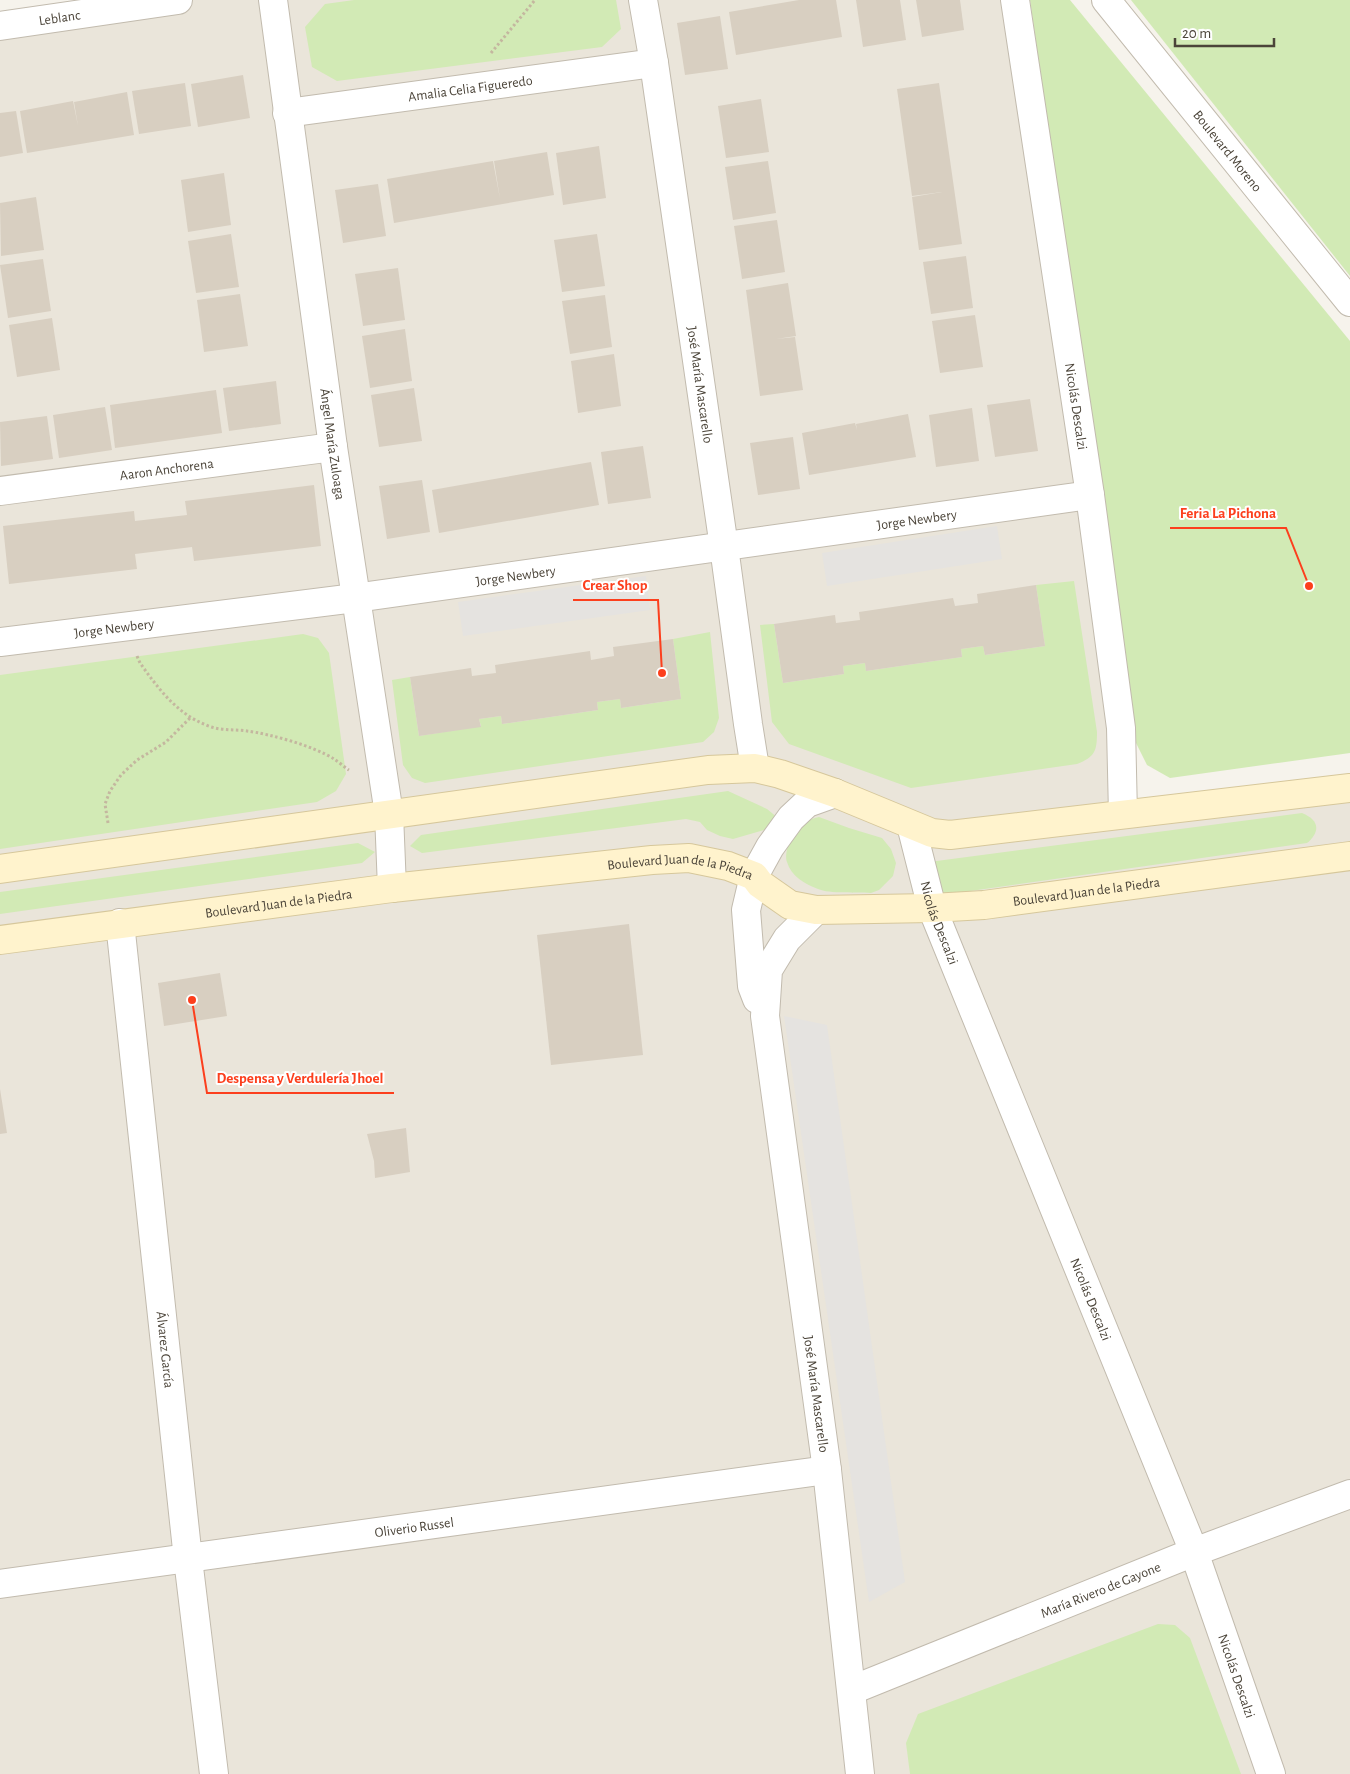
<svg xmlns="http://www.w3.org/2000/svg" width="1350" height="1774" viewBox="0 0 1350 1774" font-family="'Alegreya Sans',sans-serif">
<rect width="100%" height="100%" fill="#f6f3ec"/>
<polygon fill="#eae5da" points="178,0 1015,0 1123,814 1350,788 1350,1774 0,1774 0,26"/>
<g fill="#d2eab5">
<polygon points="354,0 616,0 621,29 602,47 337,81 312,67 305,27 325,4"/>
<polygon points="1030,0 1070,0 1350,341 1350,753 1170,778 1147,765 1136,743"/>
<polygon points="1131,0 1350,0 1350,276"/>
<path d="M1074 581 1097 732C1097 751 1095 757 1077 764L911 788 789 744 772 722 760 625 774 624 783 683 844 674 843 666 865 663 866 671 962 657 961 649 983 646 985 655 1045 646 1036 585Z"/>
<polygon points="710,632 719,718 714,732 703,742 425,783 412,778 403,765 392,680 410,677 419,736 481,726 479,719 501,716 502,724 598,710 597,702 620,699 621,708 681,699 673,639"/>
<polygon points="303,634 318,638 329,653 346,774 336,791 317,802 0,849 0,675"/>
<polygon points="728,791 767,809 778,818 767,829 733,839 720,836 707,830 700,822 686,819 422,853 410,846 421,835"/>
<path d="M1302 813C1319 820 1321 831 1307 843L942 895 929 862Z"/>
<path d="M819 817 849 828 882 838 891 849 896 863 893 876 879 890 871 893C858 892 829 894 818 889 805 884 791 876 787 862 784 854 790 837 795 830 801 823 810 819 819 817Z"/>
<polygon points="358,843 375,852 362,863 0,914 0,892"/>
<polygon points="1158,1624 1175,1625 1190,1638 1241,1774 910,1774 906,1743 918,1714"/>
</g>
<g fill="#e5e3e0">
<polygon points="997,526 1002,559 827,586 822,553"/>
<polygon points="646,576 650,610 463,636 458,602"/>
<polygon points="784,1016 827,1025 905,1582 869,1602"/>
</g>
<g fill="#d8cfc1">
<polygon points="799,0 836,0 842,37 736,55 729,12"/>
<polygon points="856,0 900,0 906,40 863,47"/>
<polygon points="916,0 960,0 964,30 922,37"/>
<polygon points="720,16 728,69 685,75 677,23"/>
<polygon points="243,75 250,118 198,127 191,84"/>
<polygon points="185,83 191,126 139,134 132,91"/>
<polygon points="939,83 962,244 919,250 912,197 942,192 912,196 897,89"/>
<polygon points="127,92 134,135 27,153 20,111 73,101 78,126 74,102"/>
<polygon points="761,99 769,152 726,158 718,106"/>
<polygon points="16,111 23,153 0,157 0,113"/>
<polygon points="599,146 606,198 563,205 556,153"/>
<polygon points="547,152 554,195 394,223 387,179 493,161 500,199 494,161"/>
<polygon points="768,161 776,213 733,220 725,167"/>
<polygon points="224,173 231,225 188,232 181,180"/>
<polygon points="378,184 386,236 343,243 335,190"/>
<polygon points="36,197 44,250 1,256 0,203"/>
<polygon points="777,220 785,272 742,279 734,226"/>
<polygon points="231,234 239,287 196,293 188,241"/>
<polygon points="597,234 605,286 562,292 554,240"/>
<polygon points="966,256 973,308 931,314 923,262"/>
<polygon points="43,259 51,311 8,318 0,265"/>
<polygon points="398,268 405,320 363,326 355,274"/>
<polygon points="788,283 796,336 776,339 795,337 803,390 760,396 746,290"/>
<polygon points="240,294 248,346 204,352 197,300"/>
<polygon points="605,295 612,347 570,354 562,301"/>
<polygon points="975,315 983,367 940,373 932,321"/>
<polygon points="52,318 60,370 17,377 9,325"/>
<polygon points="405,329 412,381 370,388 362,336"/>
<polygon points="614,354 621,406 578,413 571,361"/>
<polygon points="276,381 281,424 229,431 223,388"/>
<polygon points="414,388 422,441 379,447 371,395"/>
<polygon points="216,390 222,433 115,448 110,405"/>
<polygon points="1030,399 1038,451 995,457 987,405"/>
<polygon points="105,407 112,450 59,458 53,415"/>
<polygon points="972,408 979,461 936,467 929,415"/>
<polygon points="908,414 916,457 809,475 802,433 855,423 857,430 856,424"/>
<polygon points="47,416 53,459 1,466 0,422"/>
<polygon points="793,437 800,489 758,495 750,443"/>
<polygon points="643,446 651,498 608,504 601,452"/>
<polygon points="591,462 599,505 439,533 432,490"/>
<polygon points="422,480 430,532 387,539 379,486"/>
<polygon points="314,485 321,546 194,561 192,547 135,554 137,569 9,584 3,526 134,511 135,521 187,515 185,501"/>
<polygon points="1036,585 1045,646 985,655 983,646 961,649 962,657 866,671 865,663 843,666 844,674 783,683 774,624 835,615 836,623 860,620 859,612 953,598 955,606 978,603 977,594"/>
<polygon points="673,639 681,699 621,708 620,699 597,702 598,710 502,724 501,716 479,719 481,727 419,736 410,677 471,668 472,676 496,673 495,665 590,651 591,660 614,656 613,647"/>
<polygon points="629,924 643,1055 551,1065 537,935"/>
<polygon points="220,973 227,1016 164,1026 158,983"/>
<polygon points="0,1089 7,1133 0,1134"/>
<polygon points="406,1128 410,1172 375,1178 374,1161 367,1134"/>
</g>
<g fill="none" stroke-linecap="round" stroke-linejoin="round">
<g stroke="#c2bbae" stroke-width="30">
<g id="minor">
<path id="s1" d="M273 0 333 447 389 814 392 888"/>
<path id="s2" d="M643 0 654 63 724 547 748 724 755 768"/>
<path id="s3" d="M1015 0 1090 495 1121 728 1123 814"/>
<path id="s4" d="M1106 0 1350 302"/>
<path id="s5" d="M0 26 178 0"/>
<path id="s6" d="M287 113 654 63"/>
<path id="s7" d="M0 491 333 447"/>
<path id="s8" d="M0 642 355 598 1090 495"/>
<path id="s9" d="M911 825 932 908 1194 1552 1271 1774"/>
<path id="s10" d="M120 923 188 1559 214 1774"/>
<path id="s11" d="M0 1584 827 1470"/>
<path id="s12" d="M852 1690 1194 1552 1350 1494"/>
</g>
</g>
<g stroke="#c2bbae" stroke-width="30">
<g id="tertiary">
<path id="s13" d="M816 910 787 939 768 970 765 1016 827 1470 860 1774"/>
<polyline points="757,999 752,986 746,910 754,876 770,847 791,818 807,803 835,793"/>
</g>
</g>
<g stroke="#d6c79b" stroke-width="30">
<g id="secondary">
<polyline points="0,869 708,770 755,768 780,774 835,793 932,833 950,835 1350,788"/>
<path id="s14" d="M0 940 392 888 652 860 689 858 728 866 754 876 760 884 790 905 816 910 932 908 984 905 1350 856"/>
</g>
</g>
<g stroke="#c4b79f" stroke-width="3" stroke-dasharray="2.5 2.5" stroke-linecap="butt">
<polyline points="491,53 535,0"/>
<path d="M137 656 140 663C158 688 176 713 206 725 219 731 233 729 247 731 270 734 314 746 334 759 339 762 344 767 349 770"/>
<polyline points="108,823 105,804 110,791 121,775 137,760 166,742 191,717"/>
</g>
<use href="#minor" stroke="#fff" stroke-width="28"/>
<use href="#tertiary" stroke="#fff" stroke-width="28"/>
<use href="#secondary" stroke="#fff3cd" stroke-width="28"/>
</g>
<g text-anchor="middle" stroke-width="4" stroke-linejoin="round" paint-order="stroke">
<g font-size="14" fill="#4b4439" stroke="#fff">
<text dy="5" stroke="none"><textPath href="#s5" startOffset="60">Leblanc</textPath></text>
<text dy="5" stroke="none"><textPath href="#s6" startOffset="185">Amalia Celia Figueredo</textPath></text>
<text dy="5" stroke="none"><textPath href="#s4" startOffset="194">Boulevard Moreno</textPath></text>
<text dy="5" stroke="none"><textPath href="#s2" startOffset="389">José María Mascarello</textPath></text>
<text dy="5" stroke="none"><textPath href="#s3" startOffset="411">Nicolás Descalzi</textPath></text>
<text dy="5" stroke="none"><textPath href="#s1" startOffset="448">Ángel María Zuloaga</textPath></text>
<text dy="5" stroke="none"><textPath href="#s7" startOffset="168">Aaron Anchorena</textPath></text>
<text dy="5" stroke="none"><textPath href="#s8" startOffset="925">Jorge Newbery</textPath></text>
<text dy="5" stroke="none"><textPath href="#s8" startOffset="520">Jorge Newbery</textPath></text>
<text dy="5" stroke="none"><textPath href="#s8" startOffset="115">Jorge Newbery</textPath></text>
<text dy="5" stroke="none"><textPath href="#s14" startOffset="686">Boulevard Juan de la Piedra</textPath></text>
<text dy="5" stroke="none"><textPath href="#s14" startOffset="1106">Boulevard Juan de la Piedra</textPath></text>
<text dy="5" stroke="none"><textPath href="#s14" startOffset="281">Boulevard Juan de la Piedra</textPath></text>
<text dy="5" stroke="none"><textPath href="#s9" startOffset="102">Nicolás Descalzi</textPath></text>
<text dy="5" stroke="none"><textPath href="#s9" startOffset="508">Nicolás Descalzi</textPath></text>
<text dy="5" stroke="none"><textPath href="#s10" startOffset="429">Álvarez García</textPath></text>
<text dy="5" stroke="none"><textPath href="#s13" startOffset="505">José María Mascarello</textPath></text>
<text dy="5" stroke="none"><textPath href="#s11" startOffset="418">Oliverio Russel</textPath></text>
<text dy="5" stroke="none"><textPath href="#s12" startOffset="268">María Rivero de Gayone</textPath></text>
<text dy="5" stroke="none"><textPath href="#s9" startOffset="912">Nicolás Descalzi</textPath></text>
</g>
</g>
<path fill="none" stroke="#fc3f1d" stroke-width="2" d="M1309 586L1286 528H1170M662 673L658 600H573M192 1000L207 1093H394"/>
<g fill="#fc3f1d" stroke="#fff" stroke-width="2">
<circle cx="1309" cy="586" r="5"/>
<circle cx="662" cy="673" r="5"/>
<circle cx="192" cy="1000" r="5"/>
</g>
<g font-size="15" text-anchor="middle" font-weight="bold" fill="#fc3f1d" stroke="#fff" stroke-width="4" stroke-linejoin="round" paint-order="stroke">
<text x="1228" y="518">Feria La Pichona</text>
<text x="615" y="590">Crear Shop</text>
<text x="300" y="1083">Despensa y Verdulería Jhoel</text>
</g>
<path d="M1175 38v8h99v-8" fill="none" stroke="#4b4439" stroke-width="2.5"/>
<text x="1182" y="38" font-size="15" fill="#4b4439" stroke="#ffffff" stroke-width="4" paint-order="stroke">20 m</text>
</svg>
